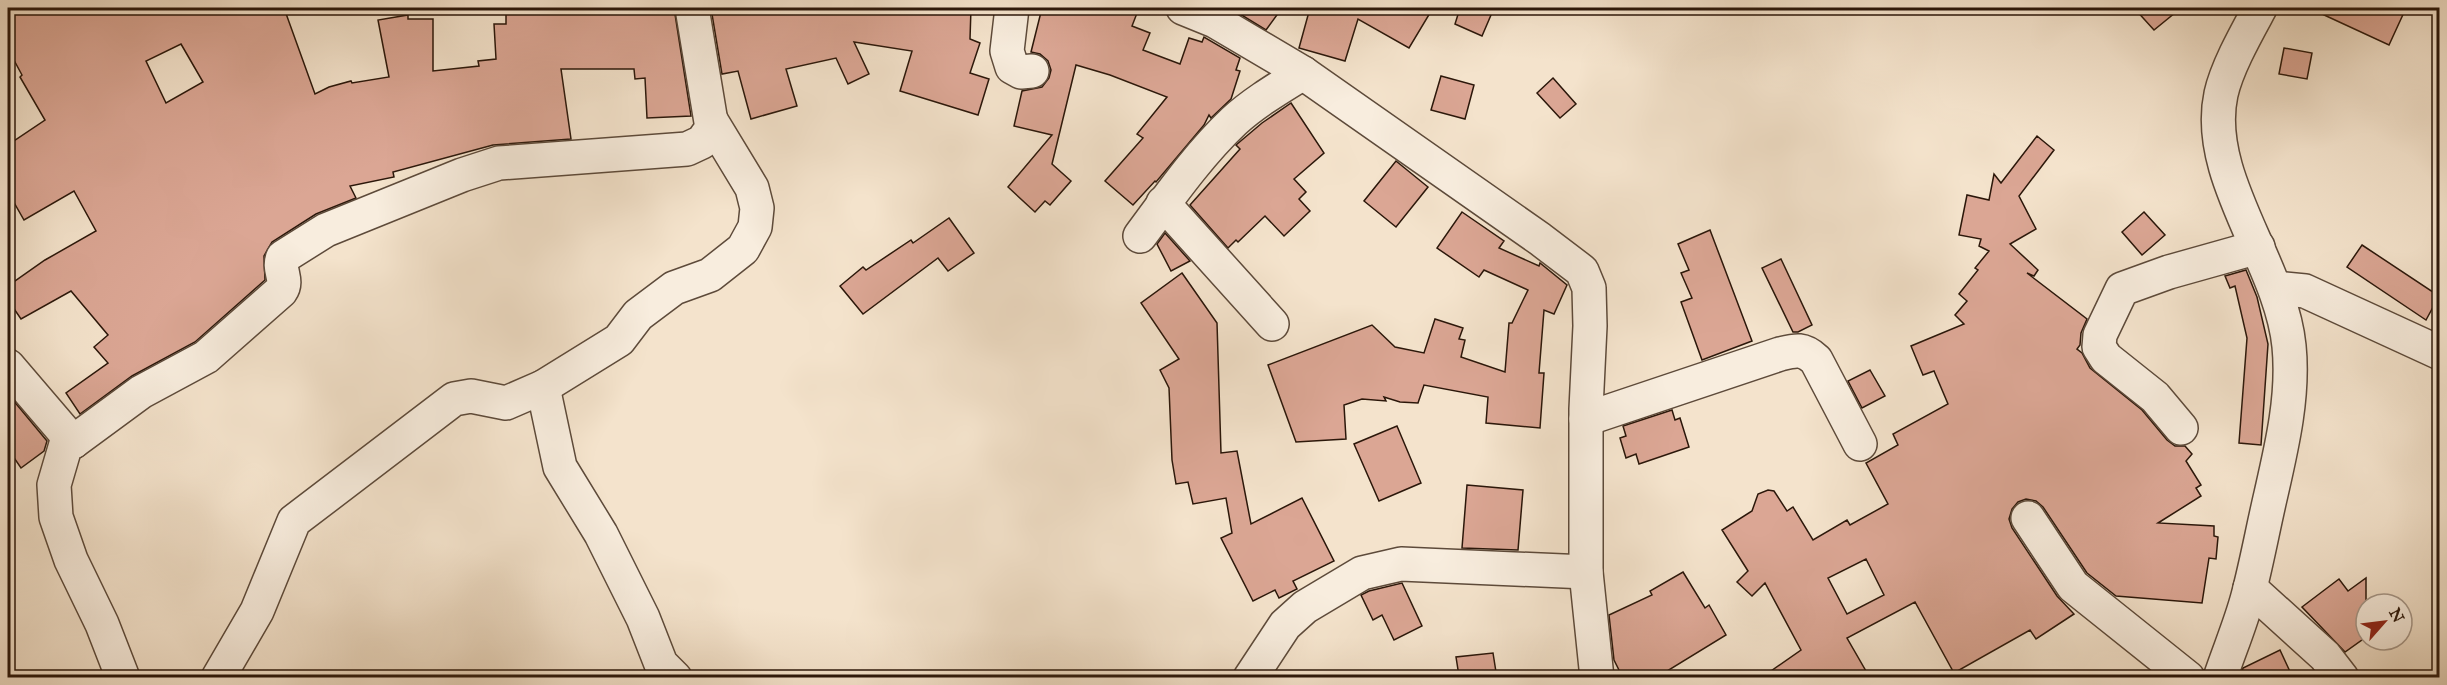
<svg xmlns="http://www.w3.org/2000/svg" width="2447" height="685" viewBox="0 0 2447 685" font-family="'IM FELL Great Primer',serif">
<rect width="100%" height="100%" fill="#f4e3cc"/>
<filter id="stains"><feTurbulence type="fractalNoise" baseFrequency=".00333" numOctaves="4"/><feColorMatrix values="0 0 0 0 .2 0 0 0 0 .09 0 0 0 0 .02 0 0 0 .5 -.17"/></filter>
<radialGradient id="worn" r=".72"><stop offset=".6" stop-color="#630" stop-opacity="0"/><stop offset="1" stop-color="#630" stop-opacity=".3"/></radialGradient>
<g fill="#dba694" stroke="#2b170a" stroke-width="1.5" fill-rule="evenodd">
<path d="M8 8H284L315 94 329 87 351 81 352 83 389 77 378 20 408 15V19H433V71L479 66 478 61 496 59 494 24H506V8H674L691 116 647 118 645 78 635 79 634 69H561L571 139 493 145 393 172 394 177 350 186 356 198 316 214 272 242 264 256 265 280 195 342 132 376 80 414 66 393 108 363 94 347 108 335 71 291 21 319 8 300V286L45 260 96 231 74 191 24 220 8 192V145L45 120 20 77 22 75 8 49V26L14 22ZM181 44 203 82 166 103 146 61Z"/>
<polygon points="711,8 971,8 970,39 980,43 970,73 989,79 978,115 900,91 912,51 854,42 869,74 848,84 836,58 786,69 797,106 751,119 738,71 722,74"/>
<polygon points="1042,8 1094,8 1115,13 1117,8 1139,8 1132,26 1150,33 1143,50 1180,64 1189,38 1202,42 1204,37 1240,58 1236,70 1240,71 1231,99 1211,118 1209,115 1204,125 1156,182 1155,181 1133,205 1105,181 1143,138 1137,134 1167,97 1110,75 1076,65 1052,164 1071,181 1050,205 1045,201 1035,212 1008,187 1052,135 1014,126 1022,91 1042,87 1049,78 1051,70 1048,61 1040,54 1031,52"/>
<polygon points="1230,8 1282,8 1266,30"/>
<polygon points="1310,8 1433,8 1409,48 1358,19 1345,61 1299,48"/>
<polygon points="1460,8 1494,8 1482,36 1455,24"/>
<polygon points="2134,8 2181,8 2154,30"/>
<polygon points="2309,8 2406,8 2389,45"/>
<polygon points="2284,48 2312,53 2307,79 2279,74"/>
<polygon points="1441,76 1474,85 1465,119 1431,110"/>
<polygon points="1553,78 1576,104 1560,118 1537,93"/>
<polygon points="1291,103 1324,153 1294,179 1306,192 1299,199 1310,211 1284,236 1265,216 1238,242 1236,240 1228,248 1190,205 1240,149 1236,145 1262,123"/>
<path d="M2037 136 2054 150 2019 196 2036 229 2010 244 2038 270 2034 276 2027 273 2087 319 2081 333 2080 345 2077 349 2082 353 2090 368 2142 410 2167 440 2175 446H2185L2192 454 2186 461 2201 485 2196 488 2201 496 2158 523 2214 526V536L2218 537 2216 559 2209 558 2202 603 2116 596 2087 573 2043 507 2036 501 2026 499 2018 502 2012 509 2009 519 2012 528 2057 596 2074 614 2036 639 2030 630 1954 673 1915 602 1847 638 1870 678H1761L1801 650 1765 583 1752 596 1737 582 1748 571 1722 530 1752 511 1758 494 1768 490 1774 491 1787 511 1793 507 1813 540 1847 520 1850 525 1888 504 1866 463 1898 445 1893 434 1948 404 1934 371 1923 375 1911 346 1964 324 1955 315 1967 301 1959 294 1978 270 1975 268 1989 251 1979 246 1981 239 1959 235 1967 195 1989 200 1994 174 2001 183ZM1866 559 1884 595 1847 614 1828 578Z"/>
<polygon points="1396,161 1428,187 1396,227 1364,201"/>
<polygon points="1462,212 1504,241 1499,248 1539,266 1540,263 1567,285 1554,314 1544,310 1539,373 1544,373 1540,428 1486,423 1488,397 1424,385 1418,403 1400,402 1384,397 1386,401 1362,399 1344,405 1346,439 1296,442 1268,365 1372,325 1395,347 1424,353 1435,319 1463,328 1459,339 1465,340 1461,357 1505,372 1509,323 1512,323 1528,290 1484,270 1479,277 1437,248"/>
<polygon points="2144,212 2165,235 2142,255 2122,232"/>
<polygon points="949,218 974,253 948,271 938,258 863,314 840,286 863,267 866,270 911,240 913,243"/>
<polygon points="1710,230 1752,341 1702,360 1681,302 1692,298 1681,273 1689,270 1678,244"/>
<polygon points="1165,233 1190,261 1171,271 1157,244"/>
<polygon points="2362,245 2439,296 2426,320 2347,267"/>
<polygon points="1781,259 1812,325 1798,332 1793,332 1762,268"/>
<polygon points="2246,270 2257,297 2268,344 2261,445 2239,443 2247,338 2235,286 2230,288 2225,276"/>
<polygon points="1182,273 1217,323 1221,453 1237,451 1251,524 1302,498 1334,561 1293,581 1297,589 1279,598 1275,590 1253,601 1221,538 1232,533 1226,498 1193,504 1188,482 1176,484 1172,460 1169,388 1160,370 1179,359 1141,303"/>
<polygon points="1870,370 1885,396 1862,408 1848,381"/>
<polygon points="8,394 47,441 44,451 21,468 8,449"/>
<polygon points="1672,410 1675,420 1680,418 1689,447 1639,464 1636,454 1626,458 1620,438 1626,436 1623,426"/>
<polygon points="1397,426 1421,483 1379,501 1354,444"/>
<polygon points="1467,485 1523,490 1518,550 1462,548"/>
<polygon points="1683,572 1705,608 1709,605 1726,635 1667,671 1670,678 1623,678 1614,660 1609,615 1652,595 1650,591"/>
<polygon points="2366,578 2366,637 2345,652 2302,607 2339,579 2348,591"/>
<polygon points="1402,583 1422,626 1394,640 1382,615 1373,620 1361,595 1369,591"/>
<polygon points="2280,650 2293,678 2240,678 2243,668"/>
<polygon points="1493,653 1496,672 1459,676 1456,657"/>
</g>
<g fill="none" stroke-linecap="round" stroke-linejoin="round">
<g stroke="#5d4a3a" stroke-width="36">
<g id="minor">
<polyline points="1012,8 1007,51 1012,67 1021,72 1032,71"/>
<polyline points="1183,8 1215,21 1303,73 1540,239 1582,271 1589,288 1590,326 1586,409 1586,572 1597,678"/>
<polyline points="1163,203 1272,324"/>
<path d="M1140 236C1169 197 1198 155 1234 121 1255 102 1279 88 1303 73"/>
<polyline points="2276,288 2305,291 2440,353"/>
<path d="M8 366 73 442 141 392 206 357 281 291C289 280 277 269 283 257L326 230 462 175 499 163 687 149 702 142 712 128 692 8"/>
<polyline points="543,387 560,467 601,534 643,618 661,664 675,678"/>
<path d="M1586 419 1780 354C1796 350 1803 348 1816 360L1860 444"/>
<polyline points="2181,428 2155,397 2106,358 2099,347 2100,335 2122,289 2169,272 2258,247"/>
<polyline points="73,442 66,444 54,485 56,517 71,560 102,624 123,678"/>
<polyline points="2028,518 2073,586 2188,678"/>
<polyline points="2250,588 2325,656 2342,678"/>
<polyline points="218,678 257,611 294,521 454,399 471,396 506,403 543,387 619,340 638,315 674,288 710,275 743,249 755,227 757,208 752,188 712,122"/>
<polyline points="1250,678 1285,625 1305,607 1362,573 1401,564 1586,572"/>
<path d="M2220 678C2229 651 2241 623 2248 596 2257 562 2263 528 2271 494 2282 446 2294 395 2289 346 2281 263 2203 177 2221 94 2227 67 2247 32 2260 8"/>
</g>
</g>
<use href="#minor" stroke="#f8edde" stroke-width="33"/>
</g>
<rect width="2447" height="685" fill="none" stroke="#f4e3cc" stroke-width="30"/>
<rect x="9" y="9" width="2429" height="667" fill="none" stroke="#2b170a" stroke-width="3"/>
<rect x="15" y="15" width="2417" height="655" fill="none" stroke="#2b170a" stroke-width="1.5"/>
<g transform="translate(2384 622) rotate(62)"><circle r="28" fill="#f8edde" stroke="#a69789" stroke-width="1.5"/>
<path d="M0-4.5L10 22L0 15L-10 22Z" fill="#8f2418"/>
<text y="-9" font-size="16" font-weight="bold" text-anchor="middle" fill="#2b170a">N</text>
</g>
<rect width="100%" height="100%" filter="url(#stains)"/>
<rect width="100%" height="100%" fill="url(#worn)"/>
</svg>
